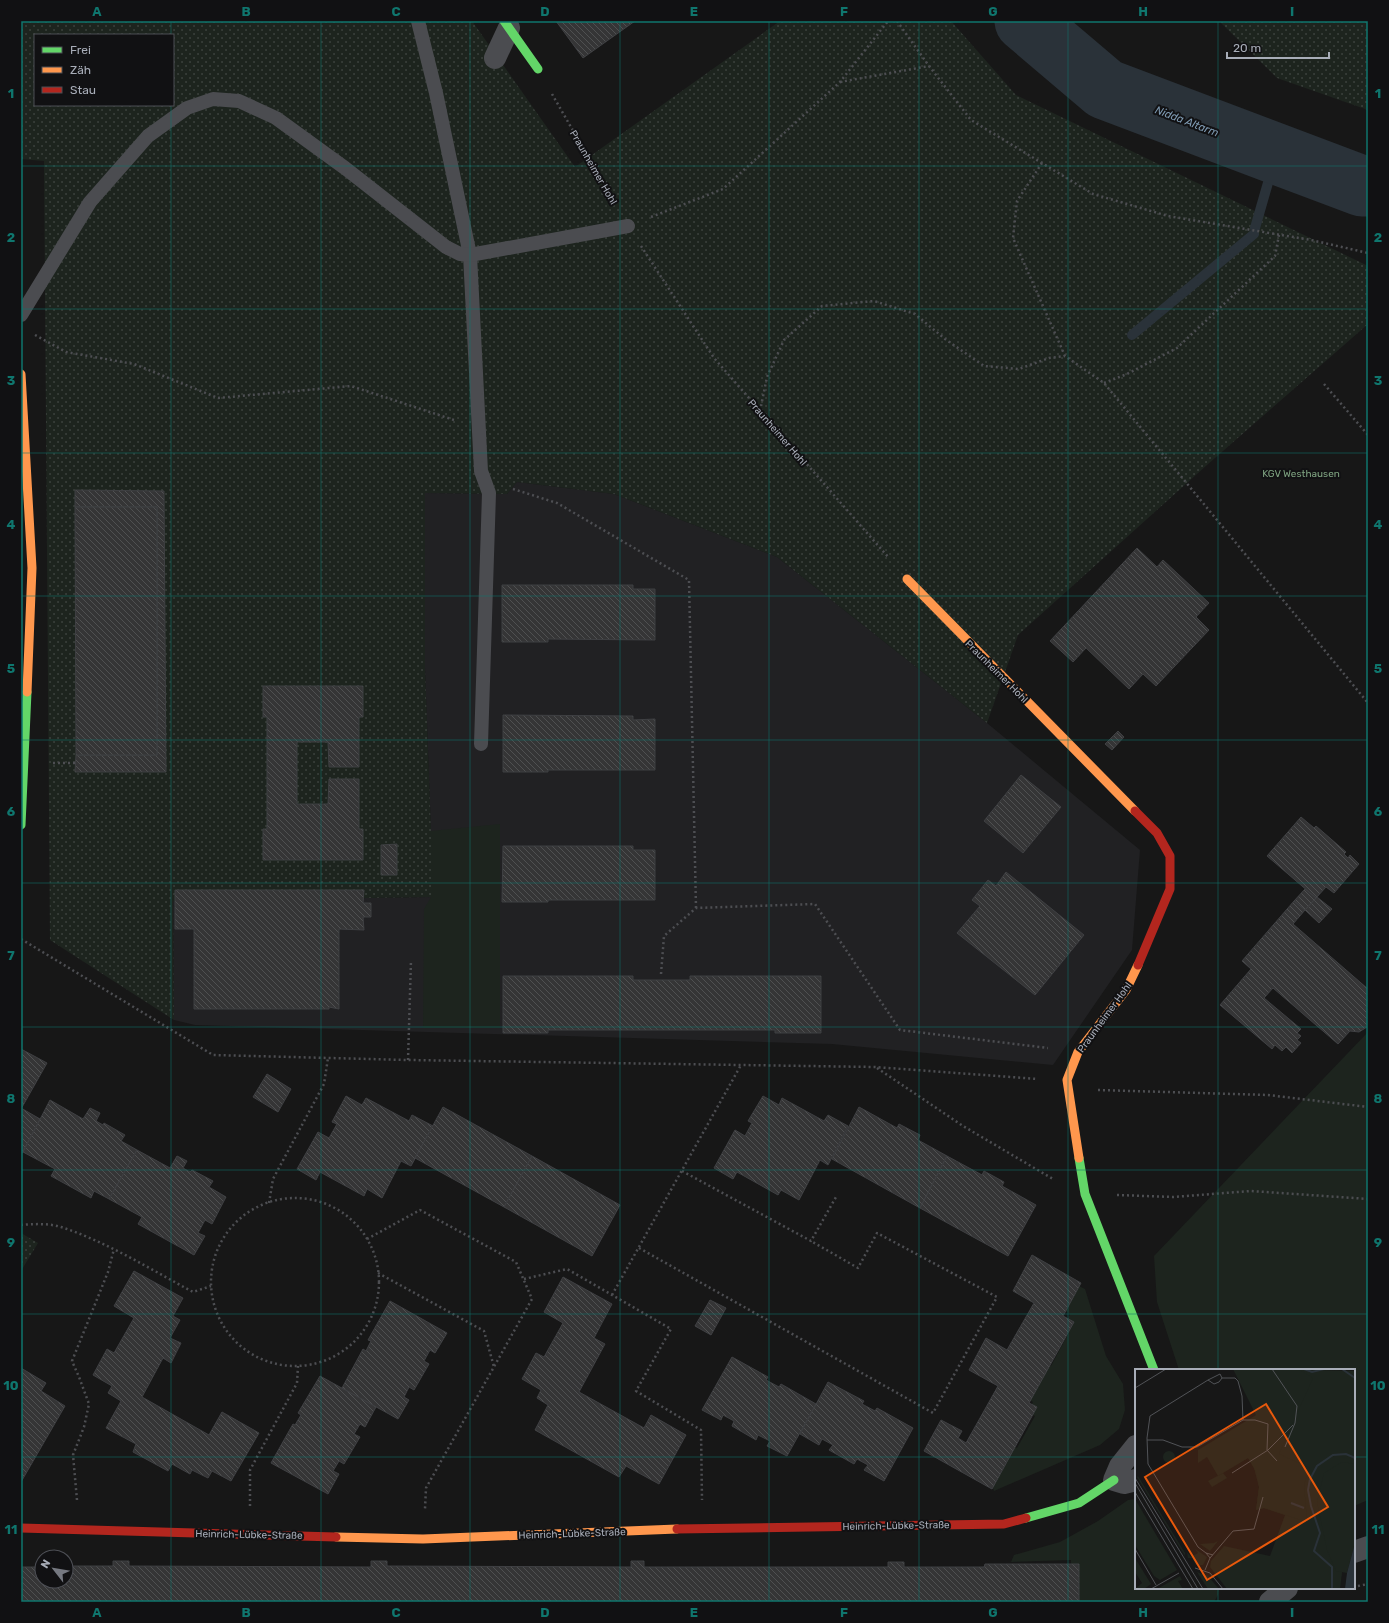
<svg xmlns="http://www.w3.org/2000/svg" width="1389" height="1623" viewBox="0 0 1389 1623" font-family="Rubik,sans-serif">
<defs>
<pattern id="park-dots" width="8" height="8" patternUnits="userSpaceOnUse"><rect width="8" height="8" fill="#1d241e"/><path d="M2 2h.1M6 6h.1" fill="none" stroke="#3b413d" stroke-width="1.8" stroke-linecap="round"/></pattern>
<pattern id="building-back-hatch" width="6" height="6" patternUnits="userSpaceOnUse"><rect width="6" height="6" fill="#353536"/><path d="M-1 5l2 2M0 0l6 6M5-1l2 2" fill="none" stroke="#4f5051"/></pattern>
</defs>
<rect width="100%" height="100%" fill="#171717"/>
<polygon fill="#212123" points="517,482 614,494 777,557 987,723 1140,850 1132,950 1053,1065 832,1044 195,1025 174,1020 173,901 431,897 431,831 425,668 425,493 507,494"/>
<g fill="#1d241e">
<polygon points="500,824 500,1028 423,1028 424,909 431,897 431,831"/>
<polygon points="1368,1032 1368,1500 1354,1506 1354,1370 1179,1370 1157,1302 1154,1256"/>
<polygon points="1073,1283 1085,1289 1106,1356 1123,1384 1125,1410 1119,1429 1100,1445 994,1491 990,1479 1010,1444 1017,1448 1035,1416 1027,1412 1033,1402 1019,1394 1038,1360 1051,1366 1068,1334 1062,1330 1070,1314 1060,1308"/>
<polygon points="1136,1499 1136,1588 1219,1588 1218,1595 1214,1602 1071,1602 1071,1560 1011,1562 1014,1555 1060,1542 1098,1521 1128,1500"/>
</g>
<g fill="url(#park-dots)" fill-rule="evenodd">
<path d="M21 21H472L575 167 780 21H951L1016 95 1368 266V324L1207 465 1018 635 987 723 777 557 614 494 517 482 507 494 425 493V668L431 831V897L173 901 174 1020 50 940 44 161 21 159ZM35 35H173V105H35Z"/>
<polygon points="1219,21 1368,21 1368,110 1277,78"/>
<polygon points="21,1233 38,1243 21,1271"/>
</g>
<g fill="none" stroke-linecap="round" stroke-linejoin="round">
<g stroke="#2a3239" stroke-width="10">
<polyline points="1255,228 1276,155"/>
<polyline points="1132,335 1254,234"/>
</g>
<polyline stroke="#2a3239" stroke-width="61" points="1025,21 1105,89 1362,186 1368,186"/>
</g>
<g fill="url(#building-back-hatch)" stroke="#3f4043">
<polygon points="556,21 635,21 583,58"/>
<polygon points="75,490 164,491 166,772 75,772 76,755 157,755 157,507 75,507"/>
<polygon points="75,507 157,507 157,755 76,755"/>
<polygon points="1137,548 1157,567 1163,560 1209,603 1196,617 1209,630 1156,686 1143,674 1129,689 1086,648 1073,662 1050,641"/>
<polygon points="502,585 633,585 633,589 655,589 655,640 548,639 548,642 502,642"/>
<polygon points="263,686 363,686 363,717 359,717 359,767 329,767 328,742 297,742 297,804 328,804 329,779 359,779 359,829 363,829 363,860 263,860 263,829 267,829 267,717 263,717"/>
<polygon points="503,715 633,716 633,720 655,719 655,770 548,770 548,772 503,772"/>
<polygon points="1118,731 1124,737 1112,750 1105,744"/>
<polygon points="1021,775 1061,807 1023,853 984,821"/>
<polygon points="1301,817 1314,828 1316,826 1346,852 1344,854 1348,858 1350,855 1359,864 1334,893 1326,887 1316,898 1267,856"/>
<polygon points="397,844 397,875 381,875 381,845"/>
<polygon points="503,846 633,846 633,850 655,850 655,900 548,900 548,902 502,902"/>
<polygon points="1006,872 1084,935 1035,995 957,933 980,906 972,900 988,880 996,886"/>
<polygon points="1305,889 1316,898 1305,910 1294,901"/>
<polygon points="175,890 364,890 363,903 371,903 371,917 363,917 364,930 339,929 339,1009 329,1007 329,1009 194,1009 194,929 175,929"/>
<polygon points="1317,897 1332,909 1319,923 1305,910"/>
<polygon points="1294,901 1305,910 1293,924 1368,989 1367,1011 1368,1024 1367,1027 1359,1032 1350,1031 1338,1044 1273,988 1264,998 1301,1029 1297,1033 1301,1036 1297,1040 1301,1043 1292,1053 1286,1047 1282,1051 1275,1045 1272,1049 1220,1005 1251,969 1242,961"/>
<polygon points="503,976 633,976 633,980 690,980 690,976 821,976 821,1033 775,1033 775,1030 548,1030 548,1033 503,1033"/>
<polygon points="21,1049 47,1063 21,1109"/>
<polygon points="267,1074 291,1089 278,1112 253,1097"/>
<polygon points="346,1096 362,1105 366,1098 409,1121 412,1115 433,1126 411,1166 401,1161 382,1198 367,1189 364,1196 320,1172 316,1180 297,1169 318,1132 329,1138 337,1124 332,1122"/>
<polygon points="763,1096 779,1105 782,1098 824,1121 828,1115 848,1126 828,1165 820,1160 799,1200 781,1190 778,1195 737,1172 733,1179 714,1168 735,1130 745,1136 752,1123 748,1121"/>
<polygon points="50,1100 83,1119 90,1108 100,1113 96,1121 103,1125 104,1123 125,1135 121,1141 137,1150 109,1199 94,1191 91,1198 51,1176 55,1169 23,1152"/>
<polygon points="443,1107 532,1156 504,1207 415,1158"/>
<polygon points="859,1107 897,1128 899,1124 920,1135 918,1140 947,1156 920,1208 832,1159"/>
<polygon points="21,1108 40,1119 21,1155"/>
<polygon points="137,1150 170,1168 177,1156 187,1161 183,1168 190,1172 192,1170 213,1181 209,1187 226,1197 212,1224 205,1220 198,1233 205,1236 194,1255 138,1224 142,1217 109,1199"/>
<polygon points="532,1156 620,1205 592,1256 504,1207"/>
<polygon points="947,1156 982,1175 984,1171 1004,1182 1002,1186 1036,1205 1008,1256 920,1208"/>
<polygon points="1032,1255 1081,1283 1063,1316 1074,1322 1029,1403 1037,1407 992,1489 924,1451 941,1420 962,1431 958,1438 966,1443 998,1386 969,1370 986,1338 1007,1350 1034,1303 1013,1291"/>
<polygon points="134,1271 183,1298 173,1316 180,1320 170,1338 181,1343 171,1363 163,1358 142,1397 209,1435 222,1412 259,1433 231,1481 212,1471 208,1478 192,1470 190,1474 172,1464 168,1471 133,1452 136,1444 106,1428 121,1401 108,1393 112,1386 93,1375 107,1349 114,1353 134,1318 114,1306"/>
<polygon points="563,1277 612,1304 594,1338 605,1344 579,1392 644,1428 651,1415 686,1435 659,1484 626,1466 619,1477 535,1430 548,1405 537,1398 541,1390 522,1379 536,1353 544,1357 563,1323 544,1312"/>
<polygon points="710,1300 726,1308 711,1335 695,1326"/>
<polygon points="390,1301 447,1333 435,1353 430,1350 424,1361 429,1364 414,1390 409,1387 404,1397 409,1400 398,1419 342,1388 363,1349 366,1351 371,1341 368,1340"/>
<polygon points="732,1357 768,1377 766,1380 779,1387 781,1384 816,1404 787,1456 767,1446 770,1441 758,1435 756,1440 732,1426 734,1421 723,1415 721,1420 702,1410"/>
<polygon points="21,1368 46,1383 41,1391 65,1406 21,1482"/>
<polygon points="320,1376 376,1407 365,1427 360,1424 354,1434 360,1437 344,1464 339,1461 333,1471 339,1474 328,1494 271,1463 293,1424 295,1425 301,1415 298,1413"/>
<polygon points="828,1382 864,1401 862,1404 875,1411 877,1408 913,1428 884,1481 864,1470 868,1465 857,1459 854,1464 829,1450 833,1445 822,1439 819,1445 800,1434"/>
<polygon points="113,1561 129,1561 129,1566 371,1567 371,1561 387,1561 387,1566 631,1567 631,1561 644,1561 644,1567 888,1567 888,1562 904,1562 904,1567 984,1567 985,1564 1079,1564 1079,1602 21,1602 21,1567 42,1567 42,1581 66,1581 66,1566 113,1566"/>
</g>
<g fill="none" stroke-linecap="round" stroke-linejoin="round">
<g stroke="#4d4e52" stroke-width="2.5" stroke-dasharray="2 3" stroke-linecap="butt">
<polyline points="897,21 929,66 971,120 1093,194 1168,216 1311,240 1368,253"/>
<polyline points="840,82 929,66"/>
<polyline points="552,94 614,202"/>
<polyline points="1042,163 1017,201 1013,238 1065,356 1104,383 1368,703"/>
<polyline points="651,217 723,189 840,82 888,21"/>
<polyline points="641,246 714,358 889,558"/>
<polyline points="35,335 66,352 134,364 218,398 351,386 454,420"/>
<polyline points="1104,383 1127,374 1177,348 1275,256 1279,235"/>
<polyline points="1324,384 1368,435"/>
<polyline points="760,411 767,377 784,340 822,306 874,301 915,314 945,339 984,366 1019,369 1049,358 1065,356"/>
<polyline points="513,489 557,503 689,580 696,908"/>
<polyline points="53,763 75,763"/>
<polyline points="21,939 213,1055 408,1060 875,1067 1038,1079"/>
<polyline points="661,974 664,936 696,908 815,904 900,1030 1048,1048"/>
<polyline points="408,1060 411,960"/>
<polyline points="877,1068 963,1126 1053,1179"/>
<polyline points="1098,1090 1268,1095 1368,1107"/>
<polyline points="682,1171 811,1241 836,1197"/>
<polyline points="1117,1195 1173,1197 1251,1191 1368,1199"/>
<circle cx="295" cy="1282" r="84"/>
<polyline points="269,1203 273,1179 324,1084 328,1058"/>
<path d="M21 1225C33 1224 48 1223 61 1227 107 1242 150 1269 193 1292L211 1286"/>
<polyline points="367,1239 420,1210 516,1262 532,1299 426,1488 425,1509"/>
<polyline points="639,1248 933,1413 997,1297 877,1233 858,1268 811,1241"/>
<polyline points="378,1273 484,1331 494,1367"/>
<polyline points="524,1279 567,1269 671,1329 636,1391 701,1430 702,1500"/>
<polyline points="612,1295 741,1065"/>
<polyline points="77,1500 73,1455 84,1427 89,1404 79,1377 72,1361 108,1272 114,1249"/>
<polyline points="250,1506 250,1470 297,1383 298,1366"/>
<polyline points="1358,1586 1368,1584"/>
</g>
<g stroke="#4b4c50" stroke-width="14">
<polyline points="418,21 436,93 470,255 481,471 489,493 481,744"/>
<polyline points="21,315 90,202 148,136 187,108 213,99 239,101 276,118 345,168 446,247 460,254 470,255 628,226"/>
</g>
<g stroke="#4b4c50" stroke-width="22">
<polyline points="495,58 509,28"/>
<polyline points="1136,1446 1120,1466 1114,1480 1124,1483 1136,1480"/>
<polyline points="1354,1552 1368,1547"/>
<polyline points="1270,1602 1287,1588"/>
</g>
<g stroke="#63d668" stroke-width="9">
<polyline points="504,21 538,69"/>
<polyline points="21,825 27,692"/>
<polyline points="1079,1158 1085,1194 1154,1370"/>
<polyline points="1026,1518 1079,1503 1114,1480"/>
</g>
<g stroke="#ff974d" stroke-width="9">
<polyline points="21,374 32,568 27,692"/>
<polyline points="907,579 1135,811"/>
<polyline points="1079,1158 1067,1080 1078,1052 1126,990 1138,965"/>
<polyline points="336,1537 423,1539 677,1529"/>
</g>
<g stroke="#b3261e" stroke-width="9">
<polyline points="1135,811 1157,833 1170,856 1170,889 1138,965"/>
<polyline points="21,1528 336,1537"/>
<polyline points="677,1529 1004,1524 1026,1518"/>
</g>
</g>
<path fill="none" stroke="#0f766e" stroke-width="1" stroke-opacity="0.55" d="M171 21V35M321 21V1602M470 21V1602M620 21V1602M769 21V1602M919 21V1602M1068 21V1602M1218 21V1370M171 105V1602M21 166H1368M21 309H1368M21 453H1368M21 596H1368M21 740H1368M21 883H1368M21 1027H1368M21 1170H1368M21 1314H1368M21 1457H1136M1354 1457H1368M1218 1588V1602"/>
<g text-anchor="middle" stroke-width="4" stroke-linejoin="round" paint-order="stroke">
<g font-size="10" fill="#a8adb8" stroke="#111113">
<text transform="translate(594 167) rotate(60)" y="4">Praunheimer Hohl</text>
<text transform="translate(778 432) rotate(49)" y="4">Praunheimer Hohl</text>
<text transform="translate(997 671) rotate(45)" y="4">Praunheimer Hohl</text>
<text transform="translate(1104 1017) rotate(-54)" y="4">Praunheimer Hohl</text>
<text transform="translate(896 1525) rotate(-1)" y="4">Heinrich-Lübke-Straße</text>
<text transform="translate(572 1533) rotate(-2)" y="4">Heinrich-Lübke-Straße</text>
<text transform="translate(249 1534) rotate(1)" y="4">Heinrich-Lübke-Straße</text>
</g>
<g font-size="10" fill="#7fa381" stroke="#111113">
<text x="1301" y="477">KGV Westhausen</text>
</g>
<g font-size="11" font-style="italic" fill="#7f9bb3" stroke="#111113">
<text transform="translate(1187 121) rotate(21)" y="4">Nidda Altarm</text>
</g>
</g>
<g transform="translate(1135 1369)">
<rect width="220" height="220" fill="#171717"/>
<path d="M142 0 220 2V101L205 220H92L75 198 76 192 89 177 135 187 150 146 129 139 121 141 124 118 118 95 113 89 100 96 137 56ZM88 104 92 109 77 118 73 112ZM3 107 50 184V187L2 108ZM83 172 75 182 65 175 79 174ZM60 180 72 188 68 196H61L57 189H53L52 183 56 188 63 184ZM0 189 16 215 9 220H0L7 214 0 203ZM62 203 73 207 84 220H73ZM45 207 47 211 43 212 48 220H22Z" fill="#1d241e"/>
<path d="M98 0H163L178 9 144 85 175 99 169 115 172 153 129 139 121 141 124 118 121 103 113 89 83 107 72 88 63 94V81L121 46ZM28 88a6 6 0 1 1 12 0a6 6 0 1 1-12 0ZM207 93 220 95V174L212 204 201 202 192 181 182 133 189 104ZM0 130 42 201 25 211 19 207 0 176Z" fill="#1d241e"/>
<path d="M220 174V220H210L212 204Z" fill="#2a3239"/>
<path fill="none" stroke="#2a3239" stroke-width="2" d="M169 0 177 3 189 0M207 0 220 9M156 134 169 139M197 220V198L179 182 185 164 176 137 173 121 175 110 182 97 198 86 211 85 220 89"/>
<path fill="none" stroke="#515357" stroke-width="1" d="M137 0 162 37 160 54 150 78M85 5 87 9 84 13 79 15 73 11ZM87 9H100L103 12 107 27 108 51M0 19 31 0M12 71H28L47 78H62L108 51H120L133 55 132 81 142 92M97 104 133 81 158 56M0 109 68 220M0 114 63 220M0 123 58 220M0 180 21 216M71 184 63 178 13 95 12 69 15 47 73 11M75 189 71 184 78 186M60 199 75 204 88 220M70 201 75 189 98 162 119 160 128 128M16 220 44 204"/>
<path fill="#e8590c" fill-opacity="0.15" stroke="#e8590c" stroke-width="2" d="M131 35 193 138 72 211 10 108Z"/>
<rect width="220" height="220" fill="none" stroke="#a8adb8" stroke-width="2"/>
</g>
<rect width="1389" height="1623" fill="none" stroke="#111113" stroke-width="44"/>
<rect x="34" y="34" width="140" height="72" fill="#111113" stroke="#4d4f55"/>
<rect x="42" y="47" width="20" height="6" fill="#63d668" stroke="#4d4f55"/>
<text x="70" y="54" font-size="12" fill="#a8adb8">Frei</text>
<rect x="42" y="67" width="20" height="6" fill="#ff974d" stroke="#4d4f55"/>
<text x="70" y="74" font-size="12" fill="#a8adb8">Zäh</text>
<rect x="42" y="87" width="20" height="6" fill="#b3261e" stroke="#4d4f55"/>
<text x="70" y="94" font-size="12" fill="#a8adb8">Stau</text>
<g transform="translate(54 1569) rotate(301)"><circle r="19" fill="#111113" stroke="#4d4f55"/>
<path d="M0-3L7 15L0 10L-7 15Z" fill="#757880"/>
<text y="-6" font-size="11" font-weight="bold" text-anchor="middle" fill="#a8adb8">N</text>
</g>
<path d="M1227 52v6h102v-6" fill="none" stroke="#a8adb8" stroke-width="2"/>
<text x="1233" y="52" font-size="12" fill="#a8adb8" stroke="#111113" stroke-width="3" paint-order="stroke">20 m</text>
<rect x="22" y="22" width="1345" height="1579" fill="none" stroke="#0f766e" stroke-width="1.5"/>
<g font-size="13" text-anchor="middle" font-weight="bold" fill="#0f766e">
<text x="97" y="16">A</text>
<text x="246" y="16">B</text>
<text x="396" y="16">C</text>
<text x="545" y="16">D</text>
<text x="694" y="16">E</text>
<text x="844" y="16">F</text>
<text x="993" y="16">G</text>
<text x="1143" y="16">H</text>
<text x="1292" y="16">I</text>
<text x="11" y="98">1</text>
<text x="1378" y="98">1</text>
<text x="11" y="242">2</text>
<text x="1378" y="242">2</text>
<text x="11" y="385">3</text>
<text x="1378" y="385">3</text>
<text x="11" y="529">4</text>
<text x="1378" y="529">4</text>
<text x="11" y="673">5</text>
<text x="1378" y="673">5</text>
<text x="11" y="816">6</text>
<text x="1378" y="816">6</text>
<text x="11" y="960">7</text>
<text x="1378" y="960">7</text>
<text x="11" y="1103">8</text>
<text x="1378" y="1103">8</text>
<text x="11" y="1247">9</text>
<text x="1378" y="1247">9</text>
<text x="11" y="1390">10</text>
<text x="1378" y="1390">10</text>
<text x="11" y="1534">11</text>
<text x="1378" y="1534">11</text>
<text x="97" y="1617">A</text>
<text x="246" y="1617">B</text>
<text x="396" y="1617">C</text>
<text x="545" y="1617">D</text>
<text x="694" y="1617">E</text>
<text x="844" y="1617">F</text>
<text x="993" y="1617">G</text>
<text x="1143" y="1617">H</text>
<text x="1292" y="1617">I</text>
</g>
</svg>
